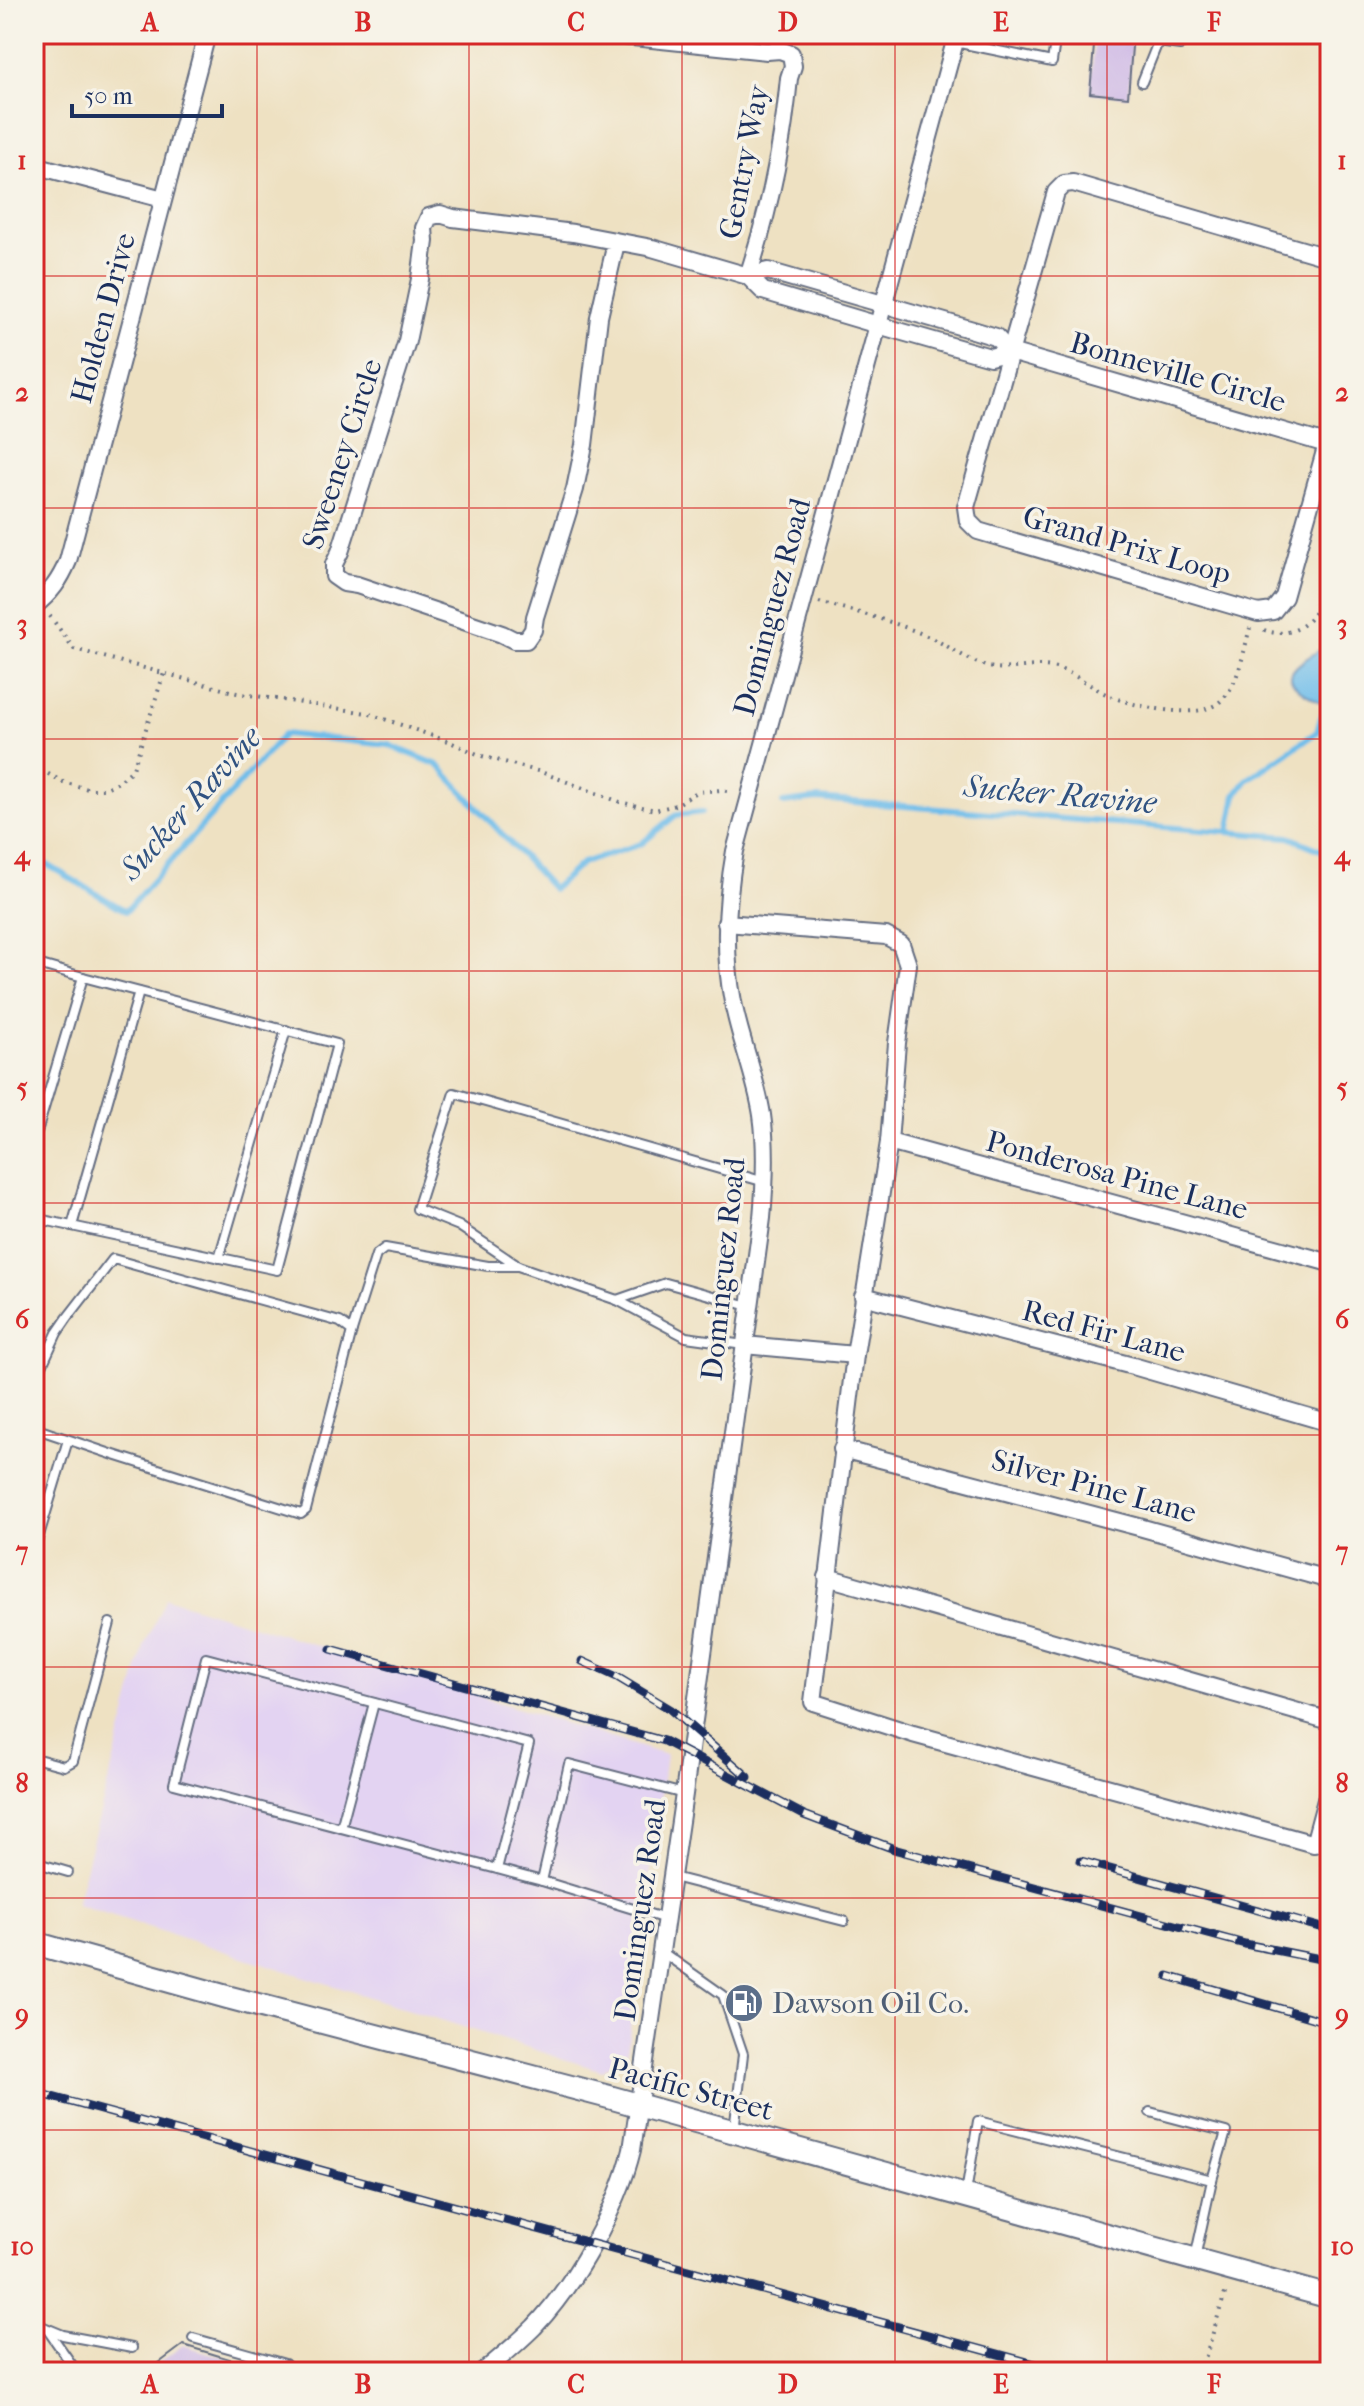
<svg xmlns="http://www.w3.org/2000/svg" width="1364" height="2406" viewBox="0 0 1364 2406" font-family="'IM FELL French Canon',serif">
<rect width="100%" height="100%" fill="#f7f3e8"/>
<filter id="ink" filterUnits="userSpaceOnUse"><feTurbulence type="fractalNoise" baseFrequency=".0125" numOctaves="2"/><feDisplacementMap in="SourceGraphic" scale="16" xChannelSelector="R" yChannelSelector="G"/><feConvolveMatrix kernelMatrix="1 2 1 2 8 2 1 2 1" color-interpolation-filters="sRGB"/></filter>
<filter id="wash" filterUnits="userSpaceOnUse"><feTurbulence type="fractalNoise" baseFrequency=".006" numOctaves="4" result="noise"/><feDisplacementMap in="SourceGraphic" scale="32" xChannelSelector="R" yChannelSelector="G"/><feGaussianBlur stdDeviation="1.8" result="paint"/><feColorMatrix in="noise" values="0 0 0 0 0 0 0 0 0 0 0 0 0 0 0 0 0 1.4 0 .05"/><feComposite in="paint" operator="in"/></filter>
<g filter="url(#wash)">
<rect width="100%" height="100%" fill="#eee1c2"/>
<polygon fill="#e3d3f2" points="166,1598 666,1755 627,2053 602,2071 76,1904 144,1646"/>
<path fill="#70bdea" stroke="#4676a4" stroke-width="2" d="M1330 644V707C1274 680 1282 672 1330 644Z"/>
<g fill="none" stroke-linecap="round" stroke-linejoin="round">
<g stroke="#70bdea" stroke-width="6">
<polyline points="783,803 817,799 1289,837 1330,854"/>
<polyline points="1229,832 1236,795 1247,780 1317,732 1325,704"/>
<polyline points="34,857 126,911 284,734 389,745 438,765 553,889 582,863 641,844 676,815 702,812"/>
</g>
</g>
<g id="blocks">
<g fill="#ccb6e6">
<polygon points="1095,34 1133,34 1128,97 1090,93"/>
<polygon points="183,2345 259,2368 258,2372 147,2372"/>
</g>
</g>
</g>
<g filter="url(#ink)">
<use href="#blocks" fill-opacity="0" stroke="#656d81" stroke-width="2"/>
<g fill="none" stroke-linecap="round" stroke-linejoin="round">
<g stroke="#656d81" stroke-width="12">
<g id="service">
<polyline points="1288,34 1330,36"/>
<polyline points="955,42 1052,62 1056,34"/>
<polyline points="1142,82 1158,42 1180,45 1181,34"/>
<polyline points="34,963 83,977"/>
<polyline points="34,1142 83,977 337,1044 277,1270 34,1218"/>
<polyline points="72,1226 139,992"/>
<polyline points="219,1258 286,1030"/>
<polyline points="617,1300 686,1337 744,1345"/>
<polyline points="749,1306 666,1283 617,1300 518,1266 459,1226 417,1209 454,1093 765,1182"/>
<polyline points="352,1331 376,1255 385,1248 488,1266 518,1266"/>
<polyline points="34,1383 57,1333 68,1317 113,1259 340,1322 352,1331 306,1510 301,1514 114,1455 34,1428"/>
<polyline points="34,1552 68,1440"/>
<polyline points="34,1758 64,1766 73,1761 110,1623"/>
<polyline points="341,1828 374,1703"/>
<polyline points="34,1862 68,1872"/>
<polyline points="497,1869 529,1744 206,1658 174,1784 497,1869 542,1881"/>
<polyline points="673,1877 844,1921"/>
<polyline points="666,1919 542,1881 569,1764 684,1794"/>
<polyline points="662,1952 723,1995 743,2054 734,2131"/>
<polyline points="1150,2112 1226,2132 1212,2180"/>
<polyline points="966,2193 978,2121 1212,2180 1195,2258"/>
<polyline points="34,2323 63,2335 132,2348"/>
<polyline points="47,2329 77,2372"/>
<polyline points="193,2338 285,2364 291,2372"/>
</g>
</g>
<g stroke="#656d81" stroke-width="20">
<g id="minor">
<path d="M604 34 767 51 780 50 791 54 793 66 789 78C783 147 769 211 748 276"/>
<polyline points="34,165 163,199"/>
<polyline points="616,243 599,317 584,445 575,489 535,617 533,630 526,640 514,640 502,634 357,585 344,583 334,576 334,564 340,552 407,341 420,279 425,241 424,228 429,217 440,214 453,218 573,233 652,248 748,276 763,291 878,325 990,357 1010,352 1330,445"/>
<polyline points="748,276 768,271 973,330 996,337 1010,352"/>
<polyline points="1327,444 1284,597 1273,611 1258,613 978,531 968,521 966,507 1056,192 1064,184 1073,183 1330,258"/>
<path d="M34 606C51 593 60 580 68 561L207 34"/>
<polyline points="726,923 886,936 901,944 908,965 897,1043 889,1142 855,1355 813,1702 913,1734 1314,1844 1330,1785"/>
<polyline points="889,1142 1330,1263"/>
<polyline points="863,1296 1133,1366 1330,1423"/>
<polyline points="744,1345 855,1355"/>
<polyline points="842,1449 1139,1527 1330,1580"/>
<polyline points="827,1577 1330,1721"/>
<path d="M483 2372C500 2358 518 2343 534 2327 575 2284 618 2208 632 2150L684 1794 762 1218C765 1184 767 1149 762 1115 756 1076 740 1040 733 1002 723 951 726 901 735 851L957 34"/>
</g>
</g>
<g stroke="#656d81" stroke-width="26">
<polyline id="secondary" points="34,1943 227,1997 609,2097 1330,2297"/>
</g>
<g stroke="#656d81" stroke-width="4" stroke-dasharray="2 6" stroke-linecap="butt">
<path d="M819 602C856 612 894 621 929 637 950 646 967 661 989 667 1011 672 1033 662 1056 668 1076 674 1091 687 1110 696 1133 706 1187 718 1211 707 1238 696 1243 652 1250 628"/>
<polyline points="50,616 74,649 85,652 237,693 367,713 450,742 482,756 541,772 620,802 655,810 676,805 697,792 721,790 732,792"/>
<path d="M1264 630C1288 639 1311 626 1319 603L1330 606"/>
<polyline points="34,766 63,782 88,789 103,789 119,782 133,769 164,673"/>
<polyline points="1201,2372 1226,2290"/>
</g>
<use href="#service" stroke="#fff" stroke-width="8"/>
<use href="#minor" stroke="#fff" stroke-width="16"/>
<use href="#secondary" stroke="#fff" stroke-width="22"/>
<g stroke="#1b2f5e" stroke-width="9">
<g id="rail">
<polyline points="331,1649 664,1741 804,1815 897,1850 1245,1944 1330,1961"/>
<polyline points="582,1661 617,1677 670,1709 748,1777"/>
<polyline points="1081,1861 1330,1930"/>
<polyline points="1168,1976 1330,2023"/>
<polyline points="34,2092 1064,2372"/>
</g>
</g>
<use href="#rail" stroke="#f7f3e8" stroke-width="6" stroke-dasharray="18" stroke-linecap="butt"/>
</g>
</g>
<path fill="none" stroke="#d62828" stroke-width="2" stroke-opacity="0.55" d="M257 34V2372M469 34V2372M682 34V2372M895 34V2372M1107 34V2372M34 276H1330M34 508H1330M34 739H1330M34 971H1330M34 1203H1330M34 1435H1330M34 1667H1330M34 1898H1330M34 2130H1330"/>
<defs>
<g id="fuel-disc" transform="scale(2)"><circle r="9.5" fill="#5c6f8a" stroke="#f7f3e8"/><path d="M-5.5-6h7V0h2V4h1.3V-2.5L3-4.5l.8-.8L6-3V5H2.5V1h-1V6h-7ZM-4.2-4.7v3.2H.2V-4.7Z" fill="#fff"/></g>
</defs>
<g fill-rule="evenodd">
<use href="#fuel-disc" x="744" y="2003"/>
</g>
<g text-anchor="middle" stroke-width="7" stroke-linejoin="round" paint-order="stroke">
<g font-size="30" fill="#1b2f5e" stroke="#f7f3e8">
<text transform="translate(744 162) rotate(-79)" y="10">Gentry Way</text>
<text transform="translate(103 318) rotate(-75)" y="10">Holden Drive</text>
<text transform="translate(1178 372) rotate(16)" y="10">Bonneville Circle</text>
<text transform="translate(342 454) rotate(-72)" y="10">Sweeney Circle</text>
<text transform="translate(1127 545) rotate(16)" y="10">Grand Prix Loop</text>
<text transform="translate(772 607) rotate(-75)" y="10">Dominguez Road</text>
<text transform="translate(1117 1175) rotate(15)" y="10">Ponderosa Pine Lane</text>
<text transform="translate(723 1269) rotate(-84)" y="10">Dominguez Road</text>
<text transform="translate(1104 1331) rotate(15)" y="10">Red Fir Lane</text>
<text transform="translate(1094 1486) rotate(15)" y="10">Silver Pine Lane</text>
<text transform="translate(640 1910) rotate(-82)" y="10">Dominguez Road</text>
<text transform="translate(691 2089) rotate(15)" y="10">Pacific Street</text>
</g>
<g font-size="30" fill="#4e5e75" stroke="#f7f3e8" text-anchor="start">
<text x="772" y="2013">Dawson Oil Co.</text>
</g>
<g font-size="32" font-style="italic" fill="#305281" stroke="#f7f3e8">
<text transform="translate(1060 794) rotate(5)" y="11">Sucker Ravine</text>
<text transform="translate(190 803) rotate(-48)" y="11">Sucker Ravine</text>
</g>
</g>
<rect width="1364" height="2406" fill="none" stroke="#f7f3e8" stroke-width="88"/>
<path d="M72 104v12h150v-12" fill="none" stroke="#1b2f5e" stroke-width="4"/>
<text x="84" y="104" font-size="24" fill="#1b2f5e" stroke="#f7f3e8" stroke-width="6" paint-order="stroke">50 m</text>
<rect x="44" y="44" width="1276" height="2318" fill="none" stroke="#d62828" stroke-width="3"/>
<g font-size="26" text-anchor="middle" font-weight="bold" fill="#d62828">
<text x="150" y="31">A</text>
<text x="363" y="31">B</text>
<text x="576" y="31">C</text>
<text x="788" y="31">D</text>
<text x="1001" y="31">E</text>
<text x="1214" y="31">F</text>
<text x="22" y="169">1</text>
<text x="1342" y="169">1</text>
<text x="22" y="401">2</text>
<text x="1342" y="401">2</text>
<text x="22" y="633">3</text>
<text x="1342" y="633">3</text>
<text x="22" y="864">4</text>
<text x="1342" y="864">4</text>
<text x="22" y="1096">5</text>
<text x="1342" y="1096">5</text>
<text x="22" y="1328">6</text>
<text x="1342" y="1328">6</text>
<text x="22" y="1560">7</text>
<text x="1342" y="1560">7</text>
<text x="22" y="1792">8</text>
<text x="1342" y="1792">8</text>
<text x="22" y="2023">9</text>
<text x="1342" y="2023">9</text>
<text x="22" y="2255">10</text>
<text x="1342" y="2255">10</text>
<text x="150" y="2393">A</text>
<text x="363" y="2393">B</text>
<text x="576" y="2393">C</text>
<text x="788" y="2393">D</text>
<text x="1001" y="2393">E</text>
<text x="1214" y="2393">F</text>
</g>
</svg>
